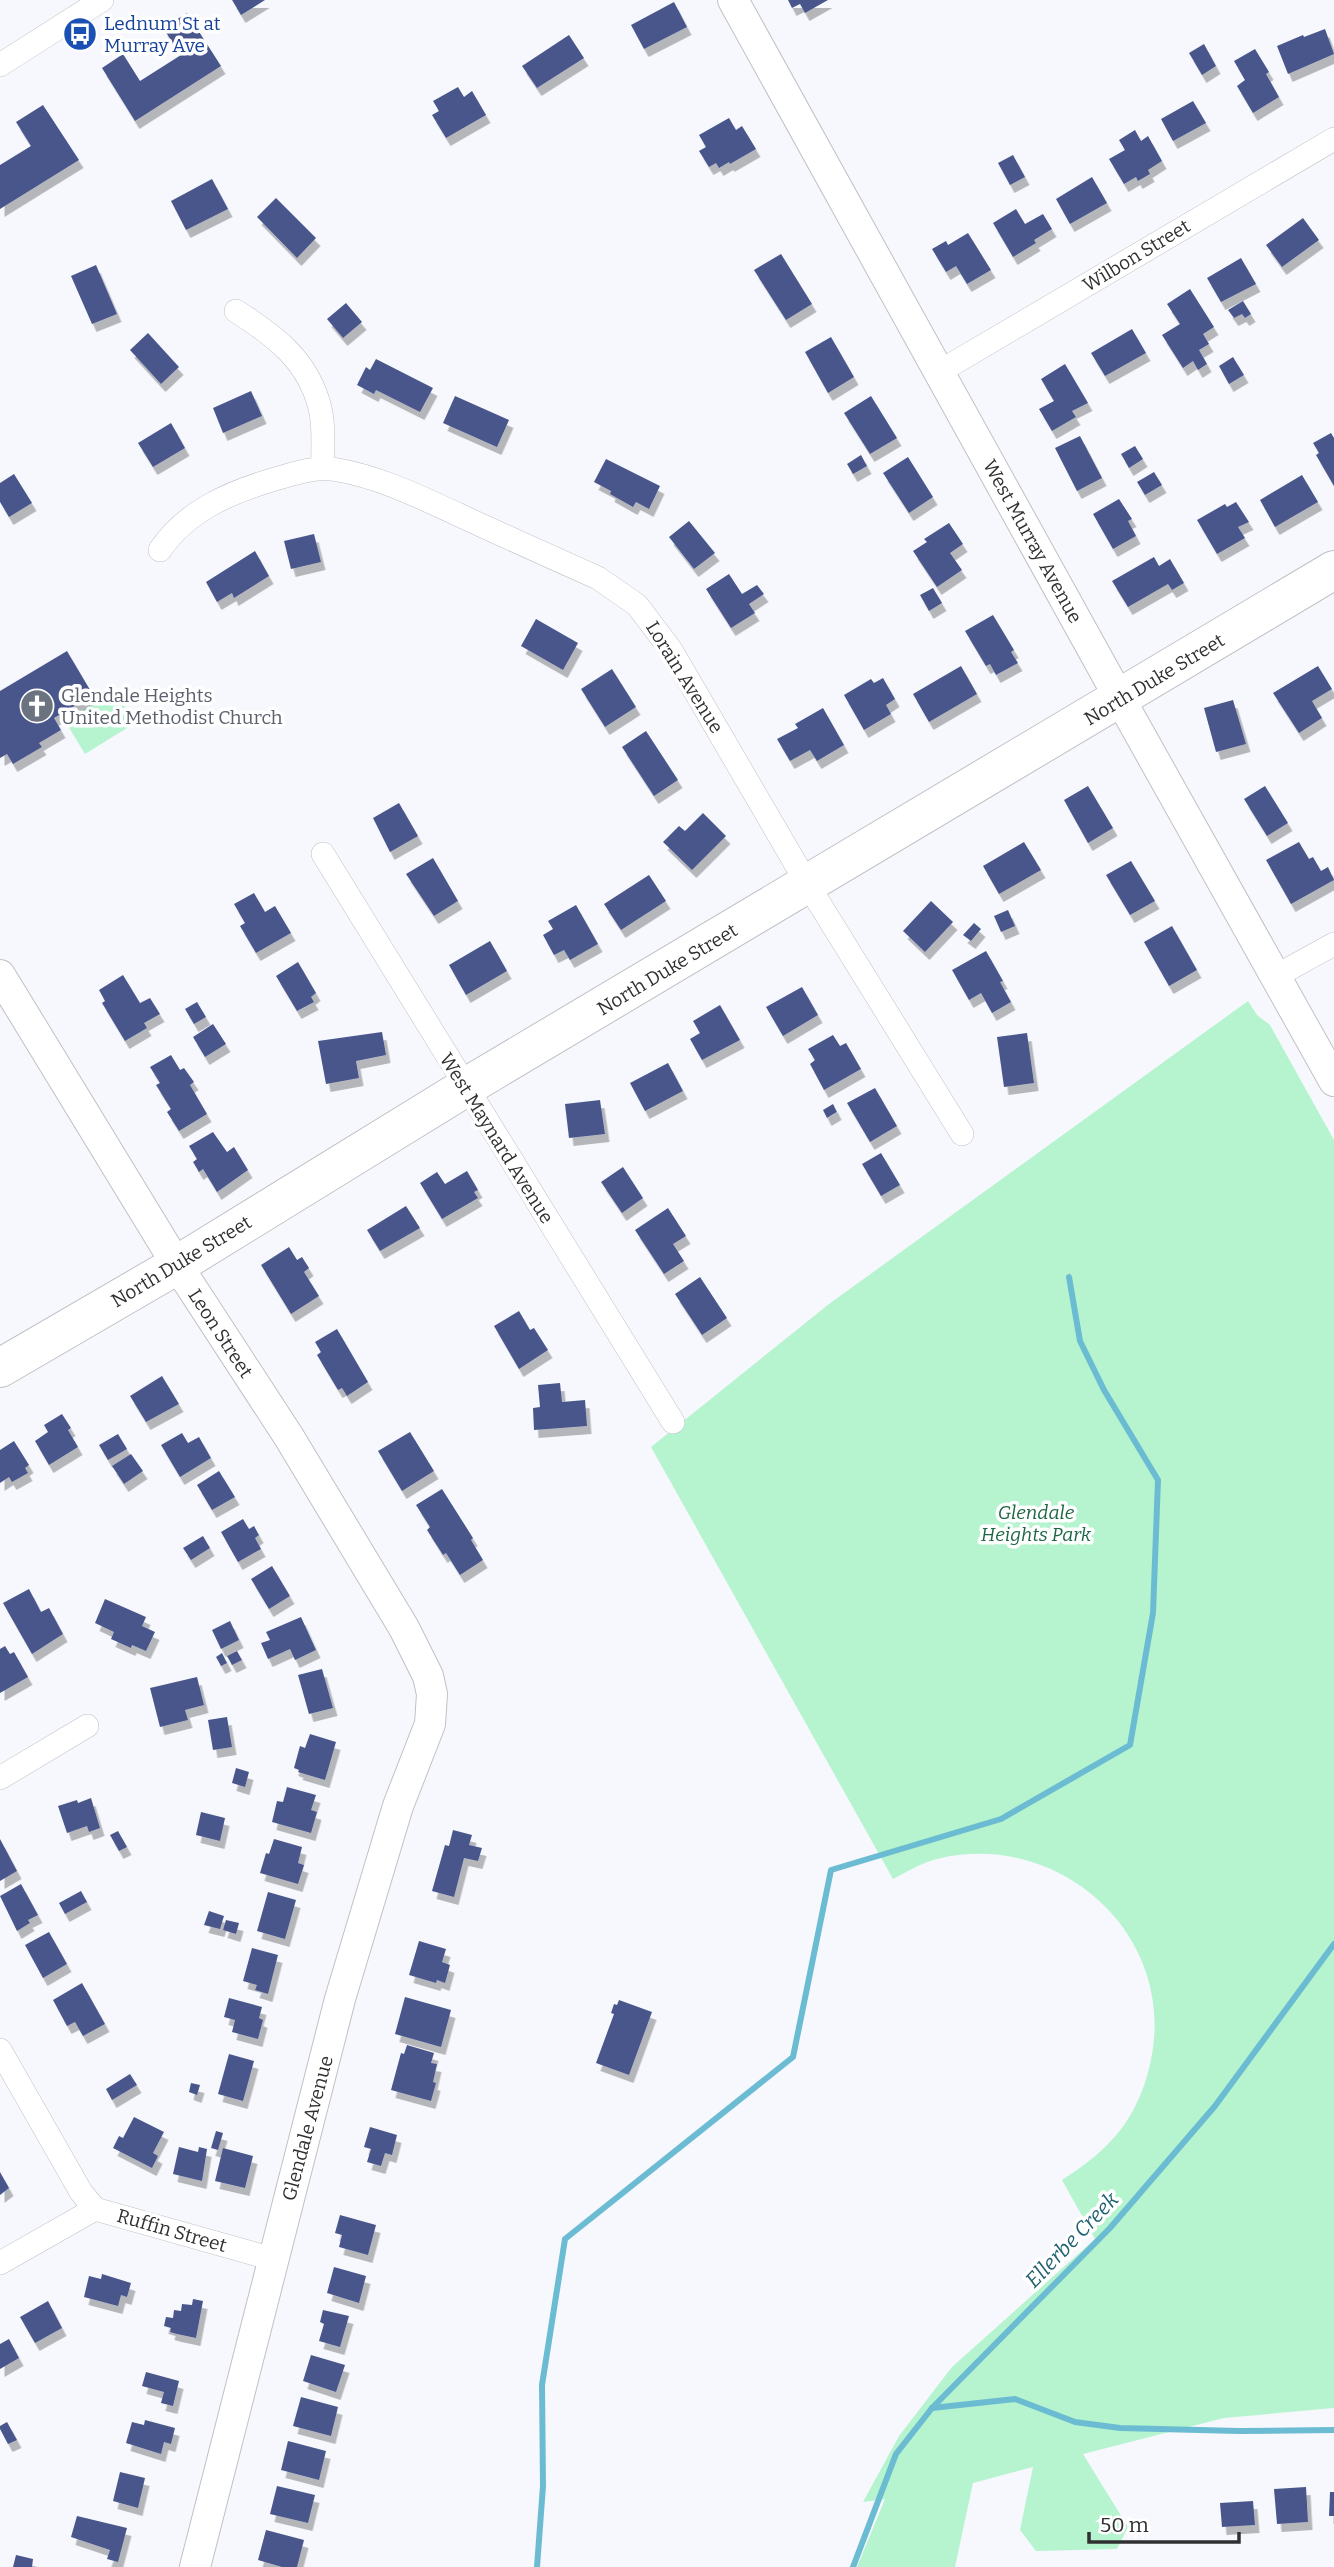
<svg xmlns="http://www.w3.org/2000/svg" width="1334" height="2567" viewBox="0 0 1334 2567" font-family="Bitter,serif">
<defs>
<filter id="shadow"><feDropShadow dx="4.5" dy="8" stdDeviation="0" flood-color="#0004"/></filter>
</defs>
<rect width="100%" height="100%" fill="#f7f8fd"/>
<g fill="#b6f4cf">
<polygon points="115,691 135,723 85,754 65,721"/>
<path d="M1248 1001 1257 1015 1270 1025 1334 1140V2408L1224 2418 1083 2454 1128 2527 1117 2549 1036 2551 1020 2530 1033 2467 973 2483 955 2567H857L885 2499 863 2502 899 2436 952 2367 1095 2239 1062 2180C1085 2165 1105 2150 1122 2128 1141 2102 1151 2071 1154 2039 1164 1923 1053 1833 941 1858 923 1862 908 1871 893 1879L651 1447 829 1304Z"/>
</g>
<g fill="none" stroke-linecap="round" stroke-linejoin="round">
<g stroke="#6bbcd2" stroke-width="6">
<polyline points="932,2408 1015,2399 1075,2422 1120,2428 1239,2431 1334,2430"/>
<polyline points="537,2567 543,2486 542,2385 565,2239 793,2057 831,1870 1001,1819 1130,1745 1153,1613 1158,1480 1104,1390 1080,1341 1069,1277"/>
<polyline points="853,2567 896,2454 932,2408 1110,2228 1215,2106 1334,1944"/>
</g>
</g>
<g fill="#49578b" filter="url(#shadow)">
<polygon points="232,0 265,0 241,15"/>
<polygon points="788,0 828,0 805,13 800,4 792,8"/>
<polygon points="674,2 687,27 644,49 631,25"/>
<polygon points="187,13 221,66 135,121 102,68 123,54 140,81 181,55 163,28"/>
<polygon points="1325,29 1334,54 1288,74 1277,46 1303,35 1304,37"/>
<polygon points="569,35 584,58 537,88 522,66"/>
<polygon points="1204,44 1216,66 1202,75 1189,53"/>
<polygon points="1255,49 1269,72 1266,74 1279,97 1253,113 1237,86 1245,80 1234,61"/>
<polygon points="458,87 464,97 472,91 486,115 446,138 432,115 439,111 433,101"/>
<polygon points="1193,101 1206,123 1173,141 1161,119"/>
<polygon points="43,105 79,160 0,209 0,165 31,146 16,122"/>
<polygon points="729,118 736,130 742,126 756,149 730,164 729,162 719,168 716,163 709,167 699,151 706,147 699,135"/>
<polygon points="1135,130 1141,141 1148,136 1162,161 1148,170 1150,174 1138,181 1136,177 1124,184 1109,159 1125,150 1119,140"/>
<polygon points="1013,155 1025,177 1010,185 998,163"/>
<polygon points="1092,177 1107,203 1070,224 1056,199"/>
<polygon points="212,179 228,209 186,230 171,201"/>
<polygon points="276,198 316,238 297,258 257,217"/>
<polygon points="1016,209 1025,224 1043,214 1052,229 1034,240 1036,243 1013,257 993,223"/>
<polygon points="1303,218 1319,240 1282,267 1266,245"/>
<polygon points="968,233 991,270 967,284 956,266 946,272 932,249 946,241 948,245"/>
<polygon points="781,254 812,304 786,320 754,270"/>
<polygon points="1241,258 1256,284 1221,302 1207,278"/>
<polygon points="96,265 117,314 92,324 71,276"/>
<polygon points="1190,289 1214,327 1203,334 1209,344 1199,350 1207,364 1198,370 1193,361 1183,368 1162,335 1180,324 1167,304"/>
<polygon points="1243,301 1251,314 1245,318 1242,314 1234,318 1228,310"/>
<polygon points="346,303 362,322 343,338 327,319"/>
<polygon points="1132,329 1146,353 1105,376 1091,353"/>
<polygon points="148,333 179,367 161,384 130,350"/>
<polygon points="831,337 854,377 828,393 805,352"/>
<polygon points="1233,357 1244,375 1229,384 1219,366"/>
<polygon points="376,359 433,388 420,412 376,390 374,394 357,385 366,367 370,370"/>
<polygon points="1065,364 1088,403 1072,411 1076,417 1052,431 1039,409 1054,401 1041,379"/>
<polygon points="251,391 262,416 223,433 213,408"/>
<polygon points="455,396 509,420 497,447 443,423"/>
<polygon points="871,396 897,438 870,454 844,413"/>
<polygon points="171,423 185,448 153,467 138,443"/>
<polygon points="1331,433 1334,438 1334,486 1316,455 1319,453 1313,443"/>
<polygon points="1080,436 1102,478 1077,491 1055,448"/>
<polygon points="1135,446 1143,459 1129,468 1121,454"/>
<polygon points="861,455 867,466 853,474 847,464"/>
<polygon points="908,457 933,497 909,513 883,473"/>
<polygon points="606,459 660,486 649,509 636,502 633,507 610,494 611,491 594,482"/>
<polygon points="1154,472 1162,485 1145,495 1137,482"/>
<polygon points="14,474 32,503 9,517 0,502 0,483"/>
<polygon points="1302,475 1318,502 1275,527 1260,500"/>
<polygon points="1119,499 1132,519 1128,521 1136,536 1113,549 1093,514"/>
<polygon points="1236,502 1249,522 1238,527 1245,538 1217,554 1197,520 1225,504 1227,507"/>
<polygon points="689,521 715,553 694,569 669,537"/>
<polygon points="949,523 963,544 950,553 962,570 937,587 913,551 927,542 924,539"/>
<polygon points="314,534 321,562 291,569 284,541"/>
<polygon points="255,551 269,576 234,598 232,593 217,602 206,582"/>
<polygon points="1154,557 1159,566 1170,559 1184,583 1172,590 1168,584 1128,607 1112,581"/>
<polygon points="729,574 742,594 757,585 764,594 749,604 755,613 731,628 706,589"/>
<polygon points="933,588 942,603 929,611 920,595"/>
<polygon points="993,615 1014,650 1011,652 1018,663 996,675 990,664 986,666 965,631"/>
<polygon points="536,619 578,643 563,670 521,646"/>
<polygon points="67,651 93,695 54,718 61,730 39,743 42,747 13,764 7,754 0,758 0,691"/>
<polygon points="961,666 977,694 929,722 913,694"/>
<polygon points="1318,666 1332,689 1312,701 1322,718 1299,733 1273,693"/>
<polygon points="612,669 636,707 605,727 581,689"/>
<polygon points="883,678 895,699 886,705 891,714 864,730 844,695 871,679 874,683"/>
<polygon points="1233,700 1246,744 1216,752 1204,708"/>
<polygon points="823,708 844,745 817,761 810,750 790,761 777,739 798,728 795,724"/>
<polygon points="646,731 678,780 654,796 622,747"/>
<polygon points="1088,786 1113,828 1088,843 1064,800"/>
<polygon points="1265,786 1288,823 1267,836 1244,799"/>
<polygon points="399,803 418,836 390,852 373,818"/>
<polygon points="703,813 726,836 692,870 663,842 679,826 685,831"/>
<polygon points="1024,842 1041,870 999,894 983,866"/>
<polygon points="1299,842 1309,859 1313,857 1321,871 1328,867 1334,880 1291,904 1266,860"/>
<polygon points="433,858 458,901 434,916 406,874"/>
<polygon points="1131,861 1155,901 1130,915 1106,875"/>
<polygon points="649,875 666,901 621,930 604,904"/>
<polygon points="254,893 265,912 275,906 291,933 256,953 240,926 245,923 234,904"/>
<polygon points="931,901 953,922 925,952 903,931"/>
<polygon points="576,905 598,944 570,960 564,950 554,955 543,935 553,929 548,921"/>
<polygon points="1008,910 1015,926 1001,932 994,916"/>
<polygon points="974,923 981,929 971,941 963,935"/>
<polygon points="1172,926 1197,970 1169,986 1144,942"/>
<polygon points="490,941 507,971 466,995 449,965"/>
<polygon points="986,951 1003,981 1000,982 1011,1002 992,1013 981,993 969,1000 952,970"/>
<polygon points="298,962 316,993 311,997 314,1002 297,1011 276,976"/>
<polygon points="123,975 140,1003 150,998 160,1014 144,1023 147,1028 125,1041 102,1003 105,1001 99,990"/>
<polygon points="802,987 818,1015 783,1036 766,1007"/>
<polygon points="197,1002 206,1017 194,1024 185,1009"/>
<polygon points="720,1005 740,1040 702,1060 690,1039 700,1033 693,1021"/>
<polygon points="213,1024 226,1044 205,1057 193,1037"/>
<polygon points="382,1032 386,1055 356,1061 359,1078 326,1084 318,1041"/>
<polygon points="1027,1033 1034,1083 1004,1087 997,1037"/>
<polygon points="833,1035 840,1046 846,1043 861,1069 824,1090 810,1064 815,1060 808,1049"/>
<polygon points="171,1055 180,1070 184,1068 194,1082 190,1085 207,1114 179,1131 167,1112 171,1109 156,1085 160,1083 150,1067"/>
<polygon points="668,1063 683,1091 645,1111 630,1083"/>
<polygon points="875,1088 897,1126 870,1142 847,1103"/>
<polygon points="600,1100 605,1134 569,1138 565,1104"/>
<polygon points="833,1104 837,1112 827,1118 823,1110"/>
<polygon points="213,1132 227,1152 234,1147 248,1170 217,1192 203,1169 199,1172 193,1162 197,1159 189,1146"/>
<polygon points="881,1153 900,1185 881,1196 862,1164"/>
<polygon points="623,1167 643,1198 622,1213 601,1182"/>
<polygon points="467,1171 478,1190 474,1192 478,1198 442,1219 420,1183 437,1172 445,1184"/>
<polygon points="406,1206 420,1228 380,1251 367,1230"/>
<polygon points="668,1208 686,1236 673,1244 684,1261 664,1274 635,1230"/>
<polygon points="289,1247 297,1260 302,1257 309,1268 304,1272 319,1296 291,1314 261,1265"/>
<polygon points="700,1277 727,1318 702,1335 675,1294"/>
<polygon points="519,1311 530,1330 534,1328 548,1350 519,1369 494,1326"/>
<polygon points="337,1329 368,1382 347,1396 342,1388 338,1390 317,1355 321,1352 315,1342"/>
<polygon points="162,1376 179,1404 146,1422 130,1396"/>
<polygon points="560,1383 562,1402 585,1400 587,1426 534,1430 533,1408 540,1407 538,1385"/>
<polygon points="62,1414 71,1428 68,1430 78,1447 49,1465 35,1441 48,1432 44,1425"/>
<polygon points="410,1432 434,1471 402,1491 378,1451"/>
<polygon points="182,1433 188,1443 199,1437 211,1458 180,1477 161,1445"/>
<polygon points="118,1434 127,1449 108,1460 99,1445"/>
<polygon points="14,1441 29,1465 25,1468 28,1473 12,1482 9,1477 0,1483 0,1450"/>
<polygon points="131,1454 143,1471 124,1484 112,1466"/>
<polygon points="219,1471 235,1497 212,1510 197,1485"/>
<polygon points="442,1489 473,1538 471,1540 483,1560 460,1575 446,1553 443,1555 427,1530 430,1527 416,1505"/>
<polygon points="243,1519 249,1529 254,1526 259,1535 255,1538 261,1549 238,1562 221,1532"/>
<polygon points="203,1536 210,1548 191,1560 183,1548"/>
<polygon points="272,1566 290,1596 269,1609 251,1579"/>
<polygon points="29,1589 41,1612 49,1608 63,1634 32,1654 3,1603"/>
<polygon points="105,1599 146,1617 142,1626 155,1632 146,1651 132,1645 131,1648 111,1639 114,1632 95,1623"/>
<polygon points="301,1617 316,1650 295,1660 290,1649 268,1659 261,1643 270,1640 266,1632"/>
<polygon points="230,1621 239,1640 221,1649 212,1630"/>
<polygon points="5,1646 10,1654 14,1652 28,1677 0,1693 0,1649"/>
<polygon points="237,1651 242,1660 232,1665 227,1656"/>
<polygon points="222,1653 227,1663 221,1666 216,1657"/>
<polygon points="322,1669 333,1708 309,1714 298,1675"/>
<polygon points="197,1677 204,1705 185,1710 188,1720 160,1727 150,1688"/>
<polygon points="227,1717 232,1747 213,1750 208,1720"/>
<polygon points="310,1734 336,1742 325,1780 298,1772 299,1770 294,1768 300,1746 305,1748"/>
<polygon points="236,1768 249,1772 245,1787 232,1783"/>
<polygon points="287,1787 316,1795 311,1810 317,1812 311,1833 272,1822 277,1801 283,1802"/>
<polygon points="91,1798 100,1828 89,1832 87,1826 67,1833 58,1806 77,1800 78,1803"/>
<polygon points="201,1812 225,1818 220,1841 196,1835"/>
<polygon points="453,1830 472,1835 469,1845 482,1848 478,1861 464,1858 454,1897 432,1891 445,1845 449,1846"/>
<polygon points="118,1831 127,1847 119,1851 110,1835"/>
<polygon points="0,1839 17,1871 0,1881"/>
<polygon points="274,1839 302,1847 298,1863 304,1865 298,1884 260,1873 266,1853 269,1854"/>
<polygon points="21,1884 38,1915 28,1920 30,1923 17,1931 0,1896"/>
<polygon points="81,1891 87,1902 65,1914 59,1903"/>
<polygon points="268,1892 296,1900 285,1939 257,1931"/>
<polygon points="209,1911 224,1916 220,1929 204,1925"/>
<polygon points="226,1920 239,1923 236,1934 223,1930"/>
<polygon points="49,1932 67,1964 43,1978 25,1945"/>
<polygon points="419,1941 446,1949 442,1962 450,1965 445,1983 437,1980 436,1983 409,1975"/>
<polygon points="252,1948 278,1955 268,1994 255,1990 257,1985 243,1981"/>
<polygon points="82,1983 105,2024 83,2036 75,2022 67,2026 53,2000"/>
<polygon points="405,1997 451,2010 441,2047 395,2034"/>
<polygon points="229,1998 262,2007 259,2018 263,2020 258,2039 232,2032 235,2020 224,2017"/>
<polygon points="619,2000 652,2012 629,2075 596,2063 614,2014 611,2013 614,2004 617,2005"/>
<polygon points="407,2045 434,2053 431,2063 437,2064 433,2082 436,2083 431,2101 391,2090 401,2053 404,2054"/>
<polygon points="229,2054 254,2061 243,2101 218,2094"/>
<polygon points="130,2074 137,2085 112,2100 106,2089"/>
<polygon points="191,2083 200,2085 197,2095 189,2092"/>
<polygon points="134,2117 164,2132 153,2153 158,2156 152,2168 113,2148 119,2136 123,2138"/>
<polygon points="370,2127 397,2135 392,2155 385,2153 381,2166 367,2162 371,2149 364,2147"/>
<polygon points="216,2131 223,2133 218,2150 211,2148"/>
<polygon points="179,2147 198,2152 199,2147 207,2149 202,2181 173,2174"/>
<polygon points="223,2148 253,2156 245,2188 215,2181"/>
<polygon points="0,2172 9,2188 0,2195"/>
<polygon points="340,2215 376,2225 368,2255 339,2247 342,2235 335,2233"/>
<polygon points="334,2267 366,2276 359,2303 327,2293"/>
<polygon points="102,2274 131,2283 127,2297 121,2295 118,2306 84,2297 89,2276 101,2279"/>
<polygon points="193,2299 203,2301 196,2338 177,2334 170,2332 171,2328 164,2326 166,2317 173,2318 174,2310 181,2311 182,2304 192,2305"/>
<polygon points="48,2301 62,2328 35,2343 20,2317"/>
<polygon points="323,2310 349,2316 340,2347 319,2341 324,2324 320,2322"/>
<polygon points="9,2339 19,2358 0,2369 0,2344"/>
<polygon points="311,2355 345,2365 336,2392 303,2381"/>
<polygon points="146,2372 179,2381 173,2406 161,2403 164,2392 142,2386"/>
<polygon points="301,2397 338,2407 331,2436 293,2426"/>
<polygon points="145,2420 175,2428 171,2444 164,2442 161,2454 126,2443 132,2422 144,2425"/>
<polygon points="7,2422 17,2440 8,2444 0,2429 0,2426"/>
<polygon points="288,2441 326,2451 319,2480 281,2470"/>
<polygon points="120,2472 145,2478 138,2508 113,2501"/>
<polygon points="277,2486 315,2495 308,2523 270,2514"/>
<polygon points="1306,2487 1308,2522 1277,2524 1274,2489"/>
<polygon points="1330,2492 1334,2492 1334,2516 1329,2516"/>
<polygon points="1253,2501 1255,2525 1222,2527 1220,2503"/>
<polygon points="77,2516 127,2528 118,2562 107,2559 110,2550 71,2537"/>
<polygon points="266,2530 304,2540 297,2567 282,2567 258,2560"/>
<polygon points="16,2555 33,2559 32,2567 13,2567"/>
</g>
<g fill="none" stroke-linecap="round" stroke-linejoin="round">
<g stroke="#bfc1c5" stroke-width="24">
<g id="minor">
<polyline points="0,65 102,0"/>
<path d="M236 311C275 336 308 360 320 408 325 427 322 448 323 468"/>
<polyline points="939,372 1334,139"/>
<path d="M160 550C187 510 231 492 275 479 296 473 316 466 338 470 379 477 420 497 457 514 504 536 551 557 598 578L637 605 671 650 808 885 962 1134"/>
<polyline points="323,854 673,1422"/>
<polyline points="1276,976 1334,944"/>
<polyline points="0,1778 87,1726"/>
<polyline points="0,2050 81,2192 95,2209"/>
<polyline points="0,2263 95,2209 273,2259"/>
</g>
</g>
<g stroke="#bfc1c5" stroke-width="32">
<g id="tertiary">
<polyline points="733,0 1120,699 1334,1081"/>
<polyline points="0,975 177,1265 289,1437 404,1628 428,1676 432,1694 430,1724 398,1806 340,1999 195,2567"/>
</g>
</g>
<g stroke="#bfc1c5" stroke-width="40">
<polyline id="trunk" points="0,1368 177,1265 466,1087 1334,570"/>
</g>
<use href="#minor" stroke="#fff" stroke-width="23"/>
<use href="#tertiary" stroke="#fff" stroke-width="30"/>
<use href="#trunk" stroke="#fff" stroke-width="38"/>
</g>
<defs>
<g id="bus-disc" transform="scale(1.75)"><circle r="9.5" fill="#1a4fb4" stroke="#fff"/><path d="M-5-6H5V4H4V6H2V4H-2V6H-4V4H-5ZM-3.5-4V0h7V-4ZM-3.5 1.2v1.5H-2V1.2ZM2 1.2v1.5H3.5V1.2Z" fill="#fff"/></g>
<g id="church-disc" transform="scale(1.75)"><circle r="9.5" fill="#6b7280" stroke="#fff"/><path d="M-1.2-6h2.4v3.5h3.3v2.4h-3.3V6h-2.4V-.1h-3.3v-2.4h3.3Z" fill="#fff"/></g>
</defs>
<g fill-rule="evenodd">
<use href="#bus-disc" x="80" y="34"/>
<use href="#church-disc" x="37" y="706"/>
</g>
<g text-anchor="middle" stroke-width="7" stroke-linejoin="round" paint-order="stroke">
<g font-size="19" fill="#164399" stroke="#fff" text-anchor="start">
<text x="104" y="30">Lednum St at<tspan x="104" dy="22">Murray Ave</tspan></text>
</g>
<g font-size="19" fill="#303032" stroke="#fff">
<text transform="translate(1136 255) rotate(-31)" y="7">Wilbon Street</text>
<text transform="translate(1033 541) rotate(61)" y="7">West Murray Avenue</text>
<text transform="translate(685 677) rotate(58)" y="7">Lorain Avenue</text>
<text transform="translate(1154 679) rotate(-31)" y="7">North Duke Street</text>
<text transform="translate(667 969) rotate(-31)" y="7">North Duke Street</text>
<text transform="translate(497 1138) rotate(58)" y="7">West Maynard Avenue</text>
<text transform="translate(181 1261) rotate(-31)" y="7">North Duke Street</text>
<text transform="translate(221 1333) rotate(57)" y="7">Leon Street</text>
<text transform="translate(307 2128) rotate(-75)" y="7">Glendale Avenue</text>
<text transform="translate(172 2230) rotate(16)" y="7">Ruffin Street</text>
</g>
<g font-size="19" fill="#5b616d" stroke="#fff" text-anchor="start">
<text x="61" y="702">Glendale Heights<tspan x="61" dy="22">United Methodist Church</tspan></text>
</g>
<g font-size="19" font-style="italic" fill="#1e6744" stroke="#fff">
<text x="1036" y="1519">Glendale<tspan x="1036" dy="22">Heights Park</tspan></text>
</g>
<g font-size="21" font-style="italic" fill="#206171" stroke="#fff">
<text transform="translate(1072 2240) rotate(-46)" y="7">Ellerbe Creek</text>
</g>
</g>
<path d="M1089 2532v10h150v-10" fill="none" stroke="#303032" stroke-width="3.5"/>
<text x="1100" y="2532" font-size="21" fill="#303032" stroke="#ffffff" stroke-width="5" paint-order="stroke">50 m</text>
</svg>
